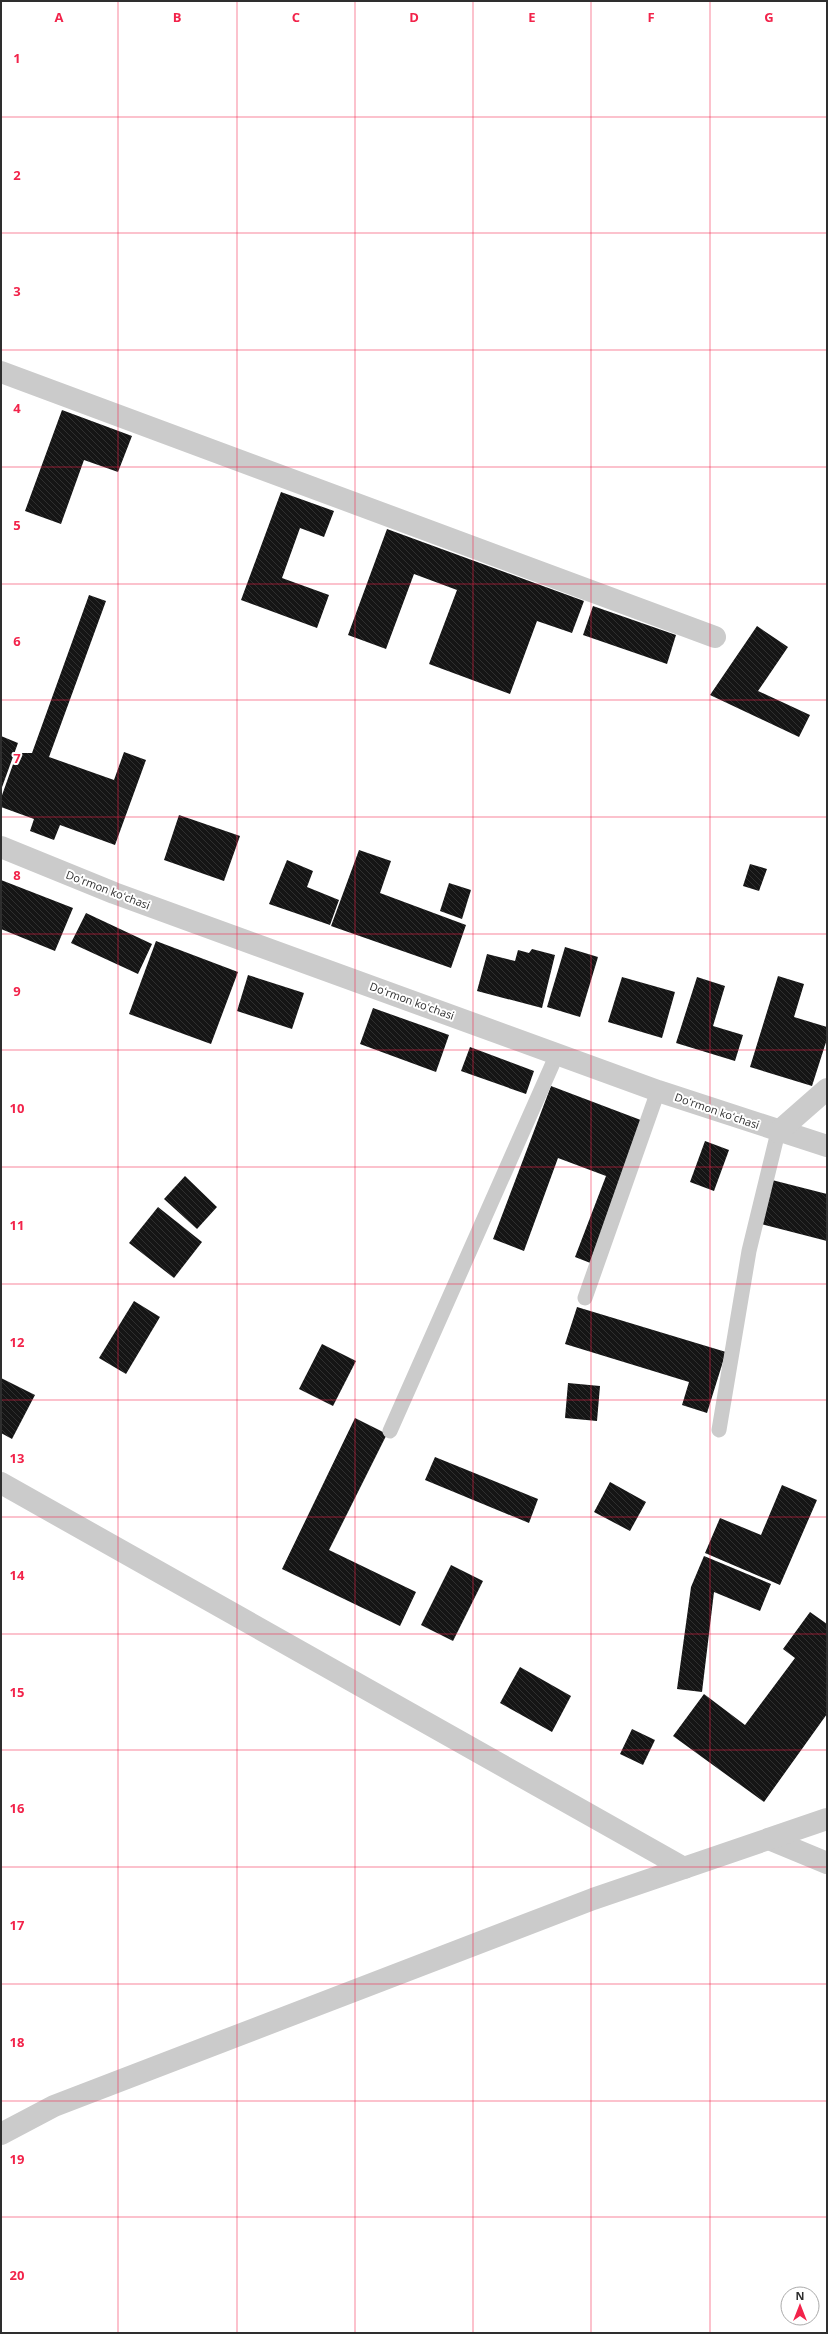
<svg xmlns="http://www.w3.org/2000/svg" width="828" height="2334" viewBox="0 0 828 2334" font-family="'Open Sans',sans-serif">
<defs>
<pattern id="building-back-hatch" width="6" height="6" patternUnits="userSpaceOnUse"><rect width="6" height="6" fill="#151515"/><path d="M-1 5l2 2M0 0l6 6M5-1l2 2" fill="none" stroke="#2f2f2f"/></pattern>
</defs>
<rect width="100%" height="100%" fill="#fff"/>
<g fill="url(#building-back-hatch)">
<polygon points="62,410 132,436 118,472 84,460 61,524 25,511"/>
<polygon points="281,492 334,511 324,537 300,528 282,578 329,595 317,628 241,600"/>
<polygon points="387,529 584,601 572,633 537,621 510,694 429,664 457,590 414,574 386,649 348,635"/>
<polygon points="89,595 106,601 49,757 114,780 124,752 146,760 115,845 60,825 54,840 30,831 34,819 1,807 1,798 17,753 32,753"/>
<polygon points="593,606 676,635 667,664 583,635"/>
<polygon points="757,626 788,647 758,691 810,715 799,737 710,695"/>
<polygon points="1,736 18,743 1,790"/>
<polygon points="179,815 240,836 224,881 164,860"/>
<polygon points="359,850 391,861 380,893 466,925 451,968 331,926"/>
<polygon points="287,860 313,871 307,887 339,900 330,925 269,904"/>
<polygon points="750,864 767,869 759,891 743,886"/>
<polygon points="1,880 73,908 55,951 1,929"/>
<polygon points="449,883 471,890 462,919 440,911"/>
<polygon points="86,913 152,944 138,974 71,943"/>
<polygon points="156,941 238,972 211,1044 129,1014"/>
<polygon points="565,947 598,957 580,1017 547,1007"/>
<polygon points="532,949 555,955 542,1008 477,991 487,954 515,961 518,950 529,953"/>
<polygon points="248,975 304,993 292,1029 237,1011"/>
<polygon points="778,976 804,984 794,1017 827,1027 827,1039 812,1086 750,1067"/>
<polygon points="622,977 675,992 662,1038 608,1022"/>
<polygon points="697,977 725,986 713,1026 743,1035 735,1061 676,1043"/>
<polygon points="373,1008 449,1035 436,1072 360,1044"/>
<polygon points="470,1047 534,1071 526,1094 461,1071"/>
<polygon points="551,1086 646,1122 593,1264 575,1257 606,1176 558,1158 524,1251 493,1239"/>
<polygon points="705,1141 729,1150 714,1191 690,1182"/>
<polygon points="185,1176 217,1207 197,1229 164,1199"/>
<polygon points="772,1180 827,1194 827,1241 761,1224"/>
<polygon points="158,1207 202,1242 174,1278 129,1243"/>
<polygon points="134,1301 160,1317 126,1374 99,1358"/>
<polygon points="577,1307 726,1352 707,1413 682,1405 689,1382 565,1344"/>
<polygon points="322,1344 356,1361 333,1406 299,1389"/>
<polygon points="1,1378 35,1395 12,1439 1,1433"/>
<polygon points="568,1383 600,1386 597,1421 565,1418"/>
<polygon points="355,1418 387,1434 329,1550 416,1592 400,1626 282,1569"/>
<polygon points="435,1457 538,1499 529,1523 425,1480"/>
<polygon points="610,1482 646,1502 630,1531 594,1512"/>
<polygon points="782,1485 817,1500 780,1585 705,1553 720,1518 761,1535"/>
<polygon points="704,1556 771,1584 760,1611 714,1592 702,1692 677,1689 691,1587"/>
<polygon points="451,1565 483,1581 453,1641 421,1625"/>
<polygon points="810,1612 827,1624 827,1714 764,1802 673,1736 704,1694 745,1725 795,1658 783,1649"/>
<polygon points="520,1667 571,1696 552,1732 500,1703"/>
<polygon points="632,1729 655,1740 643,1765 620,1754"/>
</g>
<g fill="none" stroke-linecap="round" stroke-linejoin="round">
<g stroke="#cbcbcb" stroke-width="15">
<polyline points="585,1298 658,1091"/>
<polyline points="719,1430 749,1251 778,1132"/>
<polyline points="390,1431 557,1054"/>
</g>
<g stroke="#cbcbcb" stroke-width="22">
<polyline points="1,372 715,637"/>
<polyline points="1,847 114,893 658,1091 827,1146"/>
<polyline points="778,1132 827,1089"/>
<polyline points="1,1483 684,1868"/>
<polyline points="769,1839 827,1863"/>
<polyline points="1,2134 54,2106 593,1899 827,1819"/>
</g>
</g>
<path fill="none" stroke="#f2234a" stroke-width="1" stroke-opacity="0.55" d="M118 1V2333M237 1V2333M355 1V2333M473 1V2333M591 1V2333M710 1V2333M1 117H827M1 233H827M1 350H827M1 467H827M1 584H827M1 700H827M1 817H827M1 934H827M1 1050H827M1 1167H827M1 1284H827M1 1400H827M1 1517H827M1 1634H827M1 1750H827M1 1867H827M1 1984H827M1 2101H827M1 2217H827"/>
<g text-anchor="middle" stroke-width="4" stroke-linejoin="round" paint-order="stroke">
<g font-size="11" fill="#2e2e2e" stroke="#fff">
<text transform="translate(108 890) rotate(21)" y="4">Doʻrmon koʻchasi</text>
<text transform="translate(412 1001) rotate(20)" y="4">Doʻrmon koʻchasi</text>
<text transform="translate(717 1111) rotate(19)" y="4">Doʻrmon koʻchasi</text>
</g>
</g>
<g font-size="13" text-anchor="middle" font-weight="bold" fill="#f2234a" stroke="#fff" stroke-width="4" stroke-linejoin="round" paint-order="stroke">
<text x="59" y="22">A</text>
<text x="177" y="22">B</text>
<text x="296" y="22">C</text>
<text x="414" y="22">D</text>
<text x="532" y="22">E</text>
<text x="651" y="22">F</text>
<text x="769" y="22">G</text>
<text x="17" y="63">1</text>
<text x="17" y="180">2</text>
<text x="17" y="296">3</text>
<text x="17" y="413">4</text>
<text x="17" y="530">5</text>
<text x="17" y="646">6</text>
<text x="17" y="763">7</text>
<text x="17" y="880">8</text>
<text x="17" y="996">9</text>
<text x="17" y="1113">10</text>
<text x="17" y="1230">11</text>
<text x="17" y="1347">12</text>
<text x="17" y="1463">13</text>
<text x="17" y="1580">14</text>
<text x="17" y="1697">15</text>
<text x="17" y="1813">16</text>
<text x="17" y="1930">17</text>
<text x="17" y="2047">18</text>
<text x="17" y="2164">19</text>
<text x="17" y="2280">20</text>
</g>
<rect width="828" height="2334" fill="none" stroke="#2e2e2e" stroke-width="4"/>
<g transform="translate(800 2306)"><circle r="19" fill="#ffffff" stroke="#ababab"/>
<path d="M0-3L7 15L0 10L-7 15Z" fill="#f2234a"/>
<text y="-6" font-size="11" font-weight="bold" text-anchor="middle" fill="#2e2e2e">N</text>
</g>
</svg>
